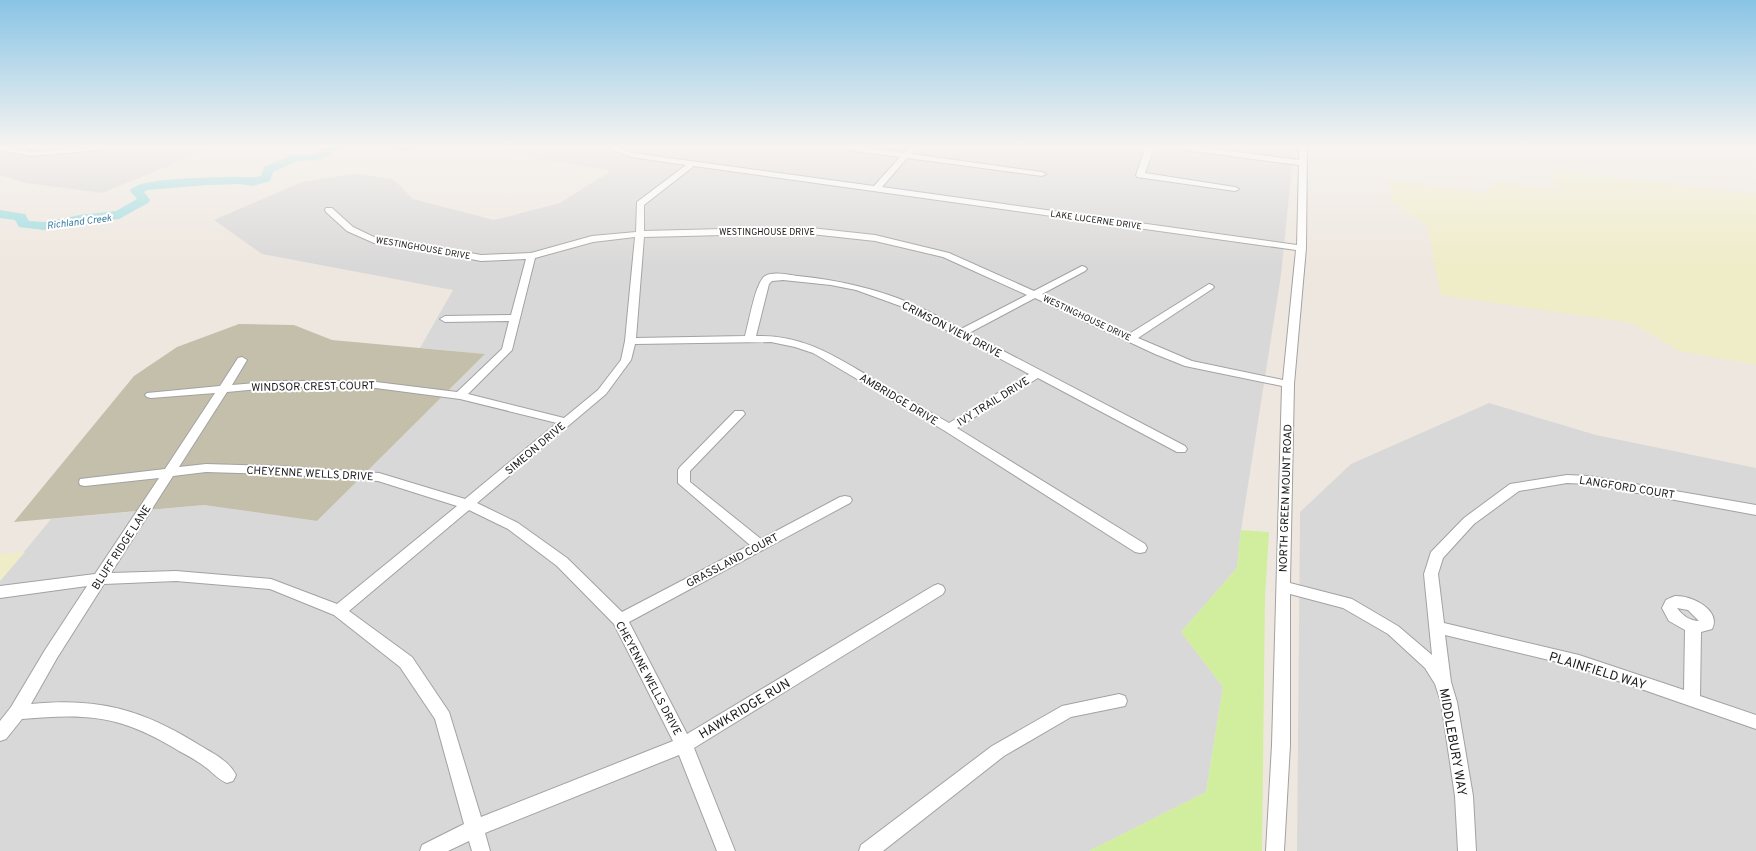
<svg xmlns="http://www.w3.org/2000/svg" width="1756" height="851" viewBox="0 0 1756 851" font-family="Overpass,sans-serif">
<rect width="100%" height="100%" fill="#eee7df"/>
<g fill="#d9d8d8">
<polygon points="0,146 217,146 102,193 26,183 0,175"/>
<polygon points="501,146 1294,146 1281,275 1241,530 1237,568 1181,632 1223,687 1206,792 1089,851 0,851 0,581 51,519 204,505 317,521 485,354 420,348 453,290 262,254 214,220 302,182 355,174 393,179 413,199 494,220 560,203 611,171 541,159 499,148"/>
<polygon points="1489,403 1596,435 1756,468 1756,851 1297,851 1300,512 1351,464"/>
</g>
<polygon fill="#c3bfaa" points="239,324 294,325 332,340 485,354 317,521 204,505 14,522 134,376 177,347"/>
<g fill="#efecc8">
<polygon points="1547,169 1756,194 1756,365 1680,351 1632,323 1441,295 1427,225 1391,201 1390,179 1486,193 1495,181 1558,189"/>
<polygon points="25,552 0,581 0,554"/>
</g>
<polygon fill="#d1ee9f" points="1241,530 1269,532 1265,598 1262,851 1089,851 1206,792 1223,687 1181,632 1237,568"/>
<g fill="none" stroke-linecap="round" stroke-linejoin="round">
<g fill="#9bdbe0" fill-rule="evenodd">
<path d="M330 146H345L319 160 297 161 273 172 270 181 252 186 240 184 206 185 147 190 144 192 150 200 148 203 119 219 80 223 44 230 19 227 15 220 0 218V210L25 214 29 221 44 222 80 215 116 211 137 199 130 191 132 188 141 184C165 178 202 178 227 177 239 176 249 179 261 176L264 167 291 155 313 154Z"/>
<polygon points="391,146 417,146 407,152 392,148"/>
</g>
<g stroke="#a2a2a2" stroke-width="2">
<g id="minor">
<polygon points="0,146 31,152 93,146 126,146 123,148 31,156 0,150"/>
<path d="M604 146H615L632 153 874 186 900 157 834 148 831 146H854L904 153 910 146H917L911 154 1042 172 1046 174 1042 176 907 158 882 187 1297 245 1299 165 1170 148 1167 146H1191L1299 160V146H1307L1306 248 1294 384 1290 583 1352 599 1398 626 1432 655 1424 574 1431 552 1464 518 1510 484 1567 475 1589 476 1756 505V515L1589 484 1567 483 1519 491 1474 524 1443 558 1438 574 1444 623 1579 655 1684 690 1685 630 1669 621 1662 608 1666 600C1668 599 1672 597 1675 596 1691 595 1722 610 1712 629L1701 632 1700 696 1756 715V729L1578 667 1445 635 1451 682 1457 702 1473 796 1476 851H1458L1455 796 1441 702 1435 684 1425 668 1388 634 1343 608 1290 594V745L1284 851H1266L1272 745 1282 386 1185 366 1155 354 1035 298 969 333 1185 446 1187 449 1185 452H1177L1038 378 957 428 1145 544 1147 548 1145 552 1140 553 1135 552 945 431 813 353 795 347 771 342 635 344 631 360 606 394 477 503 518 523 567 558 622 612 750 545 678 483V470L680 467 735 411H743L745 414 690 471V482L761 539 840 497 845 496 850 497 852 500 850 503 629 622 687 734 933 586 938 584 943 586 945 590 943 594 694 748 735 851H717L679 755 485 833 490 851H472L469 841 448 851H420L422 845 464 824 435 719 400 667 334 615 270 589 176 581 104 584 57 658 31 704C99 697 144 710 201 746 214 754 229 761 236 775L233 781 227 783C219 780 214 774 208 769 199 762 189 756 179 751 121 715 88 713 22 719L6 739 0 741V721L11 707 45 650 87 586 0 598V586L95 574 159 478 85 486 80 485 79 482 80 479 165 469 215 393 151 398 147 397 145 395 147 393 220 386 238 358 242 357 247 360 232 385 278 381H368L457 392 502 349 509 321 445 322 440 319 445 316 511 315 526 259 481 261 408 247 374 243 347 231 326 212 325 210 326 208H332L353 227 376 238 408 241 481 255 531 253 592 236 636 232 637 202 686 165 631 157ZM694 166 1296 250 1283 380 1192 361 1138 338 1212 289 1214 287 1212 285 1209 284 1129 334 1042 294 1085 271 1087 269 1085 267 1082 266 1034 291 949 253 875 235 802 227 644 231V205ZM802 233 875 241 943 257 1027 295 961 329C944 320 927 310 910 303 874 288 837 280 798 276 789 275 773 271 765 276 755 283 749 323 745 336L636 338 644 237ZM635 237 625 341 621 360 598 390 564 418 468 394 512 350 535 258 593 242ZM783 280 831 285 856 290 903 307 1029 374 949 423C923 408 898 393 872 378 833 355 803 335 756 336L769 284 772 281ZM278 387H368L460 399 557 423 465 499 379 473 278 466 206 464 179 467 227 392ZM206 472 278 474 378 481 457 506 337 604 271 579 176 571 111 573 173 476ZM469 510 508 529 557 566 614 624 673 741 481 817 449 712 412 657 349 611ZM1677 608 1688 610 1699 621C1690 621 1682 615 1677 608Z"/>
<polygon points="1146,146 1154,146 1145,173 1235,187 1239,189 1235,191 1137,177 1136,175"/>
<polygon points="1119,694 1125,696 1127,701 1125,706 1071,717 1004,756 883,851 859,851 861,845 992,746 1062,706"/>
</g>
</g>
<use href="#minor" fill="#fff" fill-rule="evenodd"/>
</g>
<linearGradient id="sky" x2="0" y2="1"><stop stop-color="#89c4e5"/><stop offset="0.55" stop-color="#f7f4f1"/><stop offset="1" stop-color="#f7f4f1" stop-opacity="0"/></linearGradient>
<rect width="1756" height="266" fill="url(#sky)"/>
<g text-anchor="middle" stroke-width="4" stroke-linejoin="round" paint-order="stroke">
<g font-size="9" fill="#1b1b1b" stroke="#fff">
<text transform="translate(1096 220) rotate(8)" y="3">LAKE LUCERNE DRIVE</text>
<text x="767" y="235">WESTINGHOUSE DRIVE</text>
<text transform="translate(423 248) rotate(10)" y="3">WESTINGHOUSE DRIVE</text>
<text transform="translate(1087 318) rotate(25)" y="3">WESTINGHOUSE DRIVE</text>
</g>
<g font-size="10" font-style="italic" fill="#3b7da1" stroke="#fff">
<text transform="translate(79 221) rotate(-7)" y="4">Richland Creek</text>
</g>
<g font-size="11" fill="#1b1b1b" stroke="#fff">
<text transform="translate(952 329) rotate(27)" y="4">CRIMSON VIEW DRIVE</text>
<text transform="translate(313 386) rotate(-1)" y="4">WINDSOR CREST COURT</text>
<text transform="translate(899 399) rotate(31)" y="4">AMBRIDGE DRIVE</text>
<text transform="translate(993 401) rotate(-32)" y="4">IVY TRAIL DRIVE</text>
<text transform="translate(535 448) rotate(-40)" y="4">SIMEON DRIVE</text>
<text transform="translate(310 473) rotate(3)" y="4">CHEYENNE WELLS DRIVE</text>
<text transform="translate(1627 487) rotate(9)" y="4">LANGFORD COURT</text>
<text transform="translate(1285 498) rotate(-88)" y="4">NORTH GREEN MOUNT ROAD</text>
<text transform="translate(121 547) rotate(-57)" y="4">BLUFF RIDGE LANE</text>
<text transform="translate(732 560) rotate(-28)" y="4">GRASSLAND COURT</text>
<text transform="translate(649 678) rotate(62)" y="4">CHEYENNE WELLS DRIVE</text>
</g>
<g font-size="13" fill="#1b1b1b" stroke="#fff">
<text transform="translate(1598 670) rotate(17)" y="5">PLAINFIELD WAY</text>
<text transform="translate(744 708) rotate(-31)" y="5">HAWKRIDGE RUN</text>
<text transform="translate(1454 742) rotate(80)" y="5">MIDDLEBURY WAY</text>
</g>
</g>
</svg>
